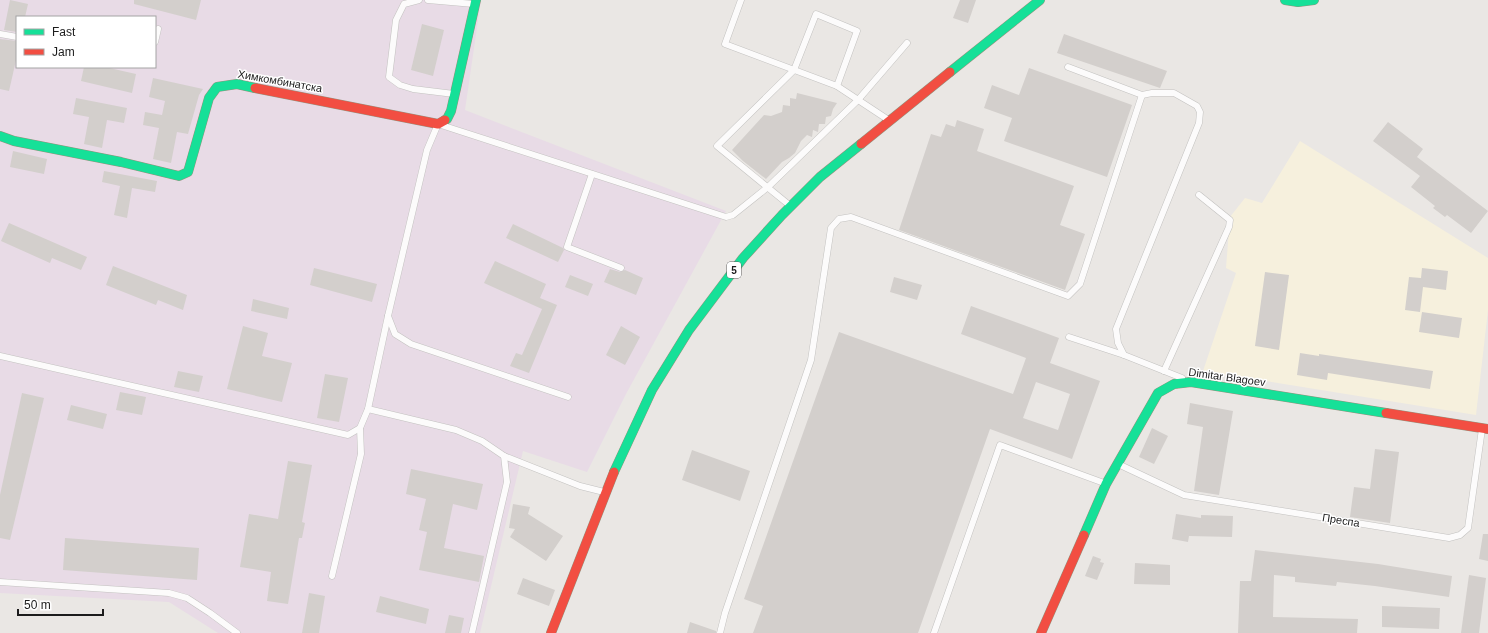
<svg xmlns="http://www.w3.org/2000/svg" width="1488" height="633" viewBox="0 0 1488 633" font-family="Arial,sans-serif">
<rect width="100%" height="100%" fill="#eae7e4"/>
<path fill="#e8dbe6" fill-rule="evenodd" d="M0 0H481L465 110 726 211 626 394 587 472 523 451 480 633H218L169 602 0 593ZM17 17H155V67H17Z"/>
<polygon fill="#f6f0dd" points="1300,141 1488,258 1488,310 1476,415 1203,371 1236,273 1226,268 1230,217 1245,198 1262,203"/>
<g fill="#d3cfcc" fill-rule="evenodd">
<polygon points="10,0 28,4 25,17 17,17 17,32 4,30"/>
<polygon points="134,0 201,0 196,20 134,4"/>
<polygon points="960,0 976,0 968,23 953,18"/>
<polygon points="422,24 444,30 433,76 411,70"/>
<polygon points="1064,34 1167,71 1160,88 1057,53"/>
<polygon points="0,39 17,41 17,56 9,91 0,89"/>
<polygon points="84,67 105,67 136,74 132,93 81,81"/>
<polygon points="1029,68 1132,105 1107,177 1004,141 1012,118 984,108 992,85 1019,95"/>
<polygon points="153,78 203,89 199,95 188,134 177,132 171,163 153,159 159,128 143,125 145,112 162,115 165,101 149,97"/>
<polygon points="797,93 837,103 833,109 831,116 826,117 825,124 819,124 818,132 813,130 812,137 807,135 801,141 795,153 789,158 782,162 766,179 743,161 732,150 764,115 771,116 782,112 783,105 790,106 790,98 796,99"/>
<polygon points="76,98 127,108 124,123 107,120 102,148 84,144 89,117 73,114"/>
<polygon points="957,120 984,129 977,151 1074,186 1060,225 1085,234 1065,290 899,230 931,134 941,137 946,124 955,127"/>
<polygon points="1388,122 1423,149 1417,157 1488,211 1471,233 1447,215 1445,217 1433,208 1435,206 1411,187 1420,176 1373,141"/>
<polygon points="13,151 47,159 44,174 10,167"/>
<polygon points="104,171 157,181 155,192 132,188 127,218 114,215 120,186 102,182"/>
<polygon points="9,223 87,257 81,270 52,258 50,263 1,241"/>
<polygon points="513,224 563,248 564,250 558,262 506,238"/>
<polygon points="495,261 546,284 540,298 557,305 529,373 510,366 516,353 522,355 542,309 484,283"/>
<polygon points="113,266 187,295 183,310 158,300 156,305 106,285"/>
<polygon points="314,268 377,284 372,302 310,285"/>
<polygon points="1422,268 1448,271 1446,290 1423,287 1420,312 1405,310 1409,277 1421,278"/>
<polygon points="610,269 620,272 625,270 643,278 636,295 604,282"/>
<polygon points="1265,272 1289,275 1279,350 1255,346"/>
<polygon points="570,275 593,284 588,296 565,287"/>
<polygon points="894,277 922,285 917,300 890,292"/>
<polygon points="253,299 289,308 287,319 251,311"/>
<path d="M971 306 1059 338 1050 363 1100 381 1072 459 990 429 918 633H753L763 606 744 599 839 332 1013 394 1026 358 961 334ZM1036 382 1070 394 1058 430 1023 418Z"/>
<polygon points="1422,312 1462,318 1459,338 1419,332"/>
<polygon points="243,326 268,333 262,356 292,363 282,402 227,389"/>
<polygon points="621,326 640,337 625,365 606,355"/>
<polygon points="1300,353 1319,356 1319,354 1433,371 1430,389 1328,373 1327,380 1297,375"/>
<polygon points="178,371 203,376 199,392 174,387"/>
<polygon points="325,374 348,378 339,422 317,418"/>
<polygon points="120,392 146,397 142,415 116,410"/>
<polygon points="22,393 44,398 10,540 0,538 0,495"/>
<polygon points="1190,403 1233,411 1219,495 1194,491 1203,427 1187,424"/>
<polygon points="71,405 107,414 103,429 67,420"/>
<polygon points="1152,428 1168,436 1154,464 1139,457"/>
<polygon points="1375,449 1399,452 1390,523 1350,517 1354,487 1370,489"/>
<polygon points="692,450 750,471 740,501 682,480"/>
<polygon points="288,461 312,465 302,522 305,523 302,538 299,538 288,604 267,601 271,572 240,567 249,514 278,519"/>
<polygon points="411,469 483,484 477,510 453,504 444,548 484,556 479,582 419,570 427,532 419,530 426,499 406,494"/>
<polygon points="513,504 530,507 528,514 563,536 546,561 510,537 515,529 509,528"/>
<polygon points="1176,514 1201,518 1201,515 1233,516 1232,537 1189,536 1188,542 1172,539"/>
<polygon points="1483,534 1488,534 1488,561 1479,559"/>
<polygon points="65,538 199,548 197,580 63,570"/>
<polygon points="1255,550 1378,564 1452,576 1449,597 1375,586 1337,582 1336,586 1295,582 1295,577 1274,575 1273,617 1358,619 1357,633 1238,633 1240,581 1251,581"/>
<polygon points="1093,556 1101,559 1100,562 1104,563 1097,580 1085,576"/>
<polygon points="1135,563 1170,565 1170,585 1134,584"/>
<polygon points="1469,575 1486,578 1479,633 1461,633"/>
<polygon points="523,578 555,590 549,606 517,594"/>
<polygon points="309,593 325,596 319,633 302,633"/>
<polygon points="380,596 429,609 426,624 376,612"/>
<polygon points="1382,606 1440,608 1439,629 1382,627"/>
<polygon points="449,615 464,618 461,633 445,633"/>
<polygon points="690,622 716,631 716,633 687,633"/>
</g>
<g fill="none" stroke-linecap="round" stroke-linejoin="round">
<g stroke="#c3c2c0" stroke-width="7">
<g id="lane">
<polyline points="419,0 404,4 396,20 389,77 400,85 413,89 454,94"/>
<polyline points="428,0 474,4"/>
<polyline points="741,0 725,44 837,86 887,119"/>
<polyline points="0,34 17,37"/>
<polyline points="155,42 158,29"/>
<polyline points="1068,67 1142,95 1152,93 1174,93 1197,106 1200,112 1199,123 1116,329 1118,343 1124,355"/>
<polyline points="592,174 567,247 621,268"/>
<polyline points="788,204 717,146 794,70 816,14 857,31 837,86"/>
<polyline points="388,316 395,334 411,344 568,397"/>
<polyline points="1069,337 1124,355 1182,378"/>
<polyline points="0,356 348,435 360,428 368,409 388,316 427,150 438,124 726,217 733,215 768,187 858,100 907,43"/>
<polyline points="1164,371 1229,227 1230,220 1199,195"/>
<polyline points="368,409 456,430 482,441 504,456 507,482 472,633"/>
<polyline points="504,456 580,486 604,492"/>
<polyline points="1118,464 1184,495 1449,538 1460,535 1468,528 1482,429"/>
<polyline points="332,576 361,454 360,428"/>
<polyline points="0,582 169,593 187,598 210,613 237,633"/>
<polyline points="720,633 725,613 811,360 831,228 839,219 851,217 1068,296 1080,284 1142,95"/>
<polyline points="934,633 1000,445 1104,483"/>
</g>
</g>
<g stroke="#95917c" stroke-width="10">
<g id="fast">
<polyline points="1285,0 1298,2 1314,0"/>
<polyline points="950,72 1040,0"/>
<polyline points="445,120 447,119 451,111 476,0"/>
<polyline points="0,136 14,141 121,162 179,176 188,172 209,98 217,87 237,84 255,88"/>
<polyline points="614,472 652,390 689,330 743,258 782,215 820,177 861,144"/>
<polyline points="1084,535 1106,484 1158,393 1174,384 1191,382 1386,413"/>
</g>
</g>
<g stroke="#95917c" stroke-width="10">
<g id="jam">
<polyline points="255,88 438,124 445,120"/>
<polyline points="861,144 950,72"/>
<polyline points="1386,413 1488,429"/>
<polyline points="551,633 614,472"/>
<polyline points="1041,633 1084,535"/>
</g>
</g>
<use href="#lane" stroke="#fcfbfb" stroke-width="6"/>
<use href="#fast" stroke="#16e098" stroke-width="9"/>
<use href="#jam" stroke="#f24e42" stroke-width="9"/>
</g>
<g text-anchor="middle" stroke-width="3" stroke-linejoin="round" paint-order="stroke">
<rect fill="#fff" stroke="#606060" stroke-width="1" x="727" y="262" width="14" height="16" rx="3"/>
<g font-size="10" font-weight="bold" fill="#1c1c1c">
<text x="734" y="274">5</text>
</g>
<g font-size="11" fill="#1c1c1c" stroke="#fff">
<text transform="translate(280 81) rotate(10)" y="4">Химкомбинатска</text>
<text transform="translate(1227 377) rotate(8)" y="4">Dimitar Blagoev</text>
<text transform="translate(1341 520) rotate(9)" y="4">Преспа</text>
</g>
</g>
<rect x="16" y="16" width="140" height="52" fill="#ffffff" stroke="#a4a4a4"/>
<rect x="24" y="29" width="20" height="6" fill="#16e098" stroke="#a4a4a4"/>
<text x="52" y="36" font-size="12" fill="#1c1c1c">Fast</text>
<rect x="24" y="49" width="20" height="6" fill="#f24e42" stroke="#a4a4a4"/>
<text x="52" y="56" font-size="12" fill="#1c1c1c">Jam</text>
<path d="M18 609v6h85v-6" fill="none" stroke="#1c1c1c" stroke-width="2"/>
<text x="24" y="609" font-size="12" fill="#1c1c1c" stroke="#ffffff" stroke-width="3" paint-order="stroke">50 m</text>
</svg>
